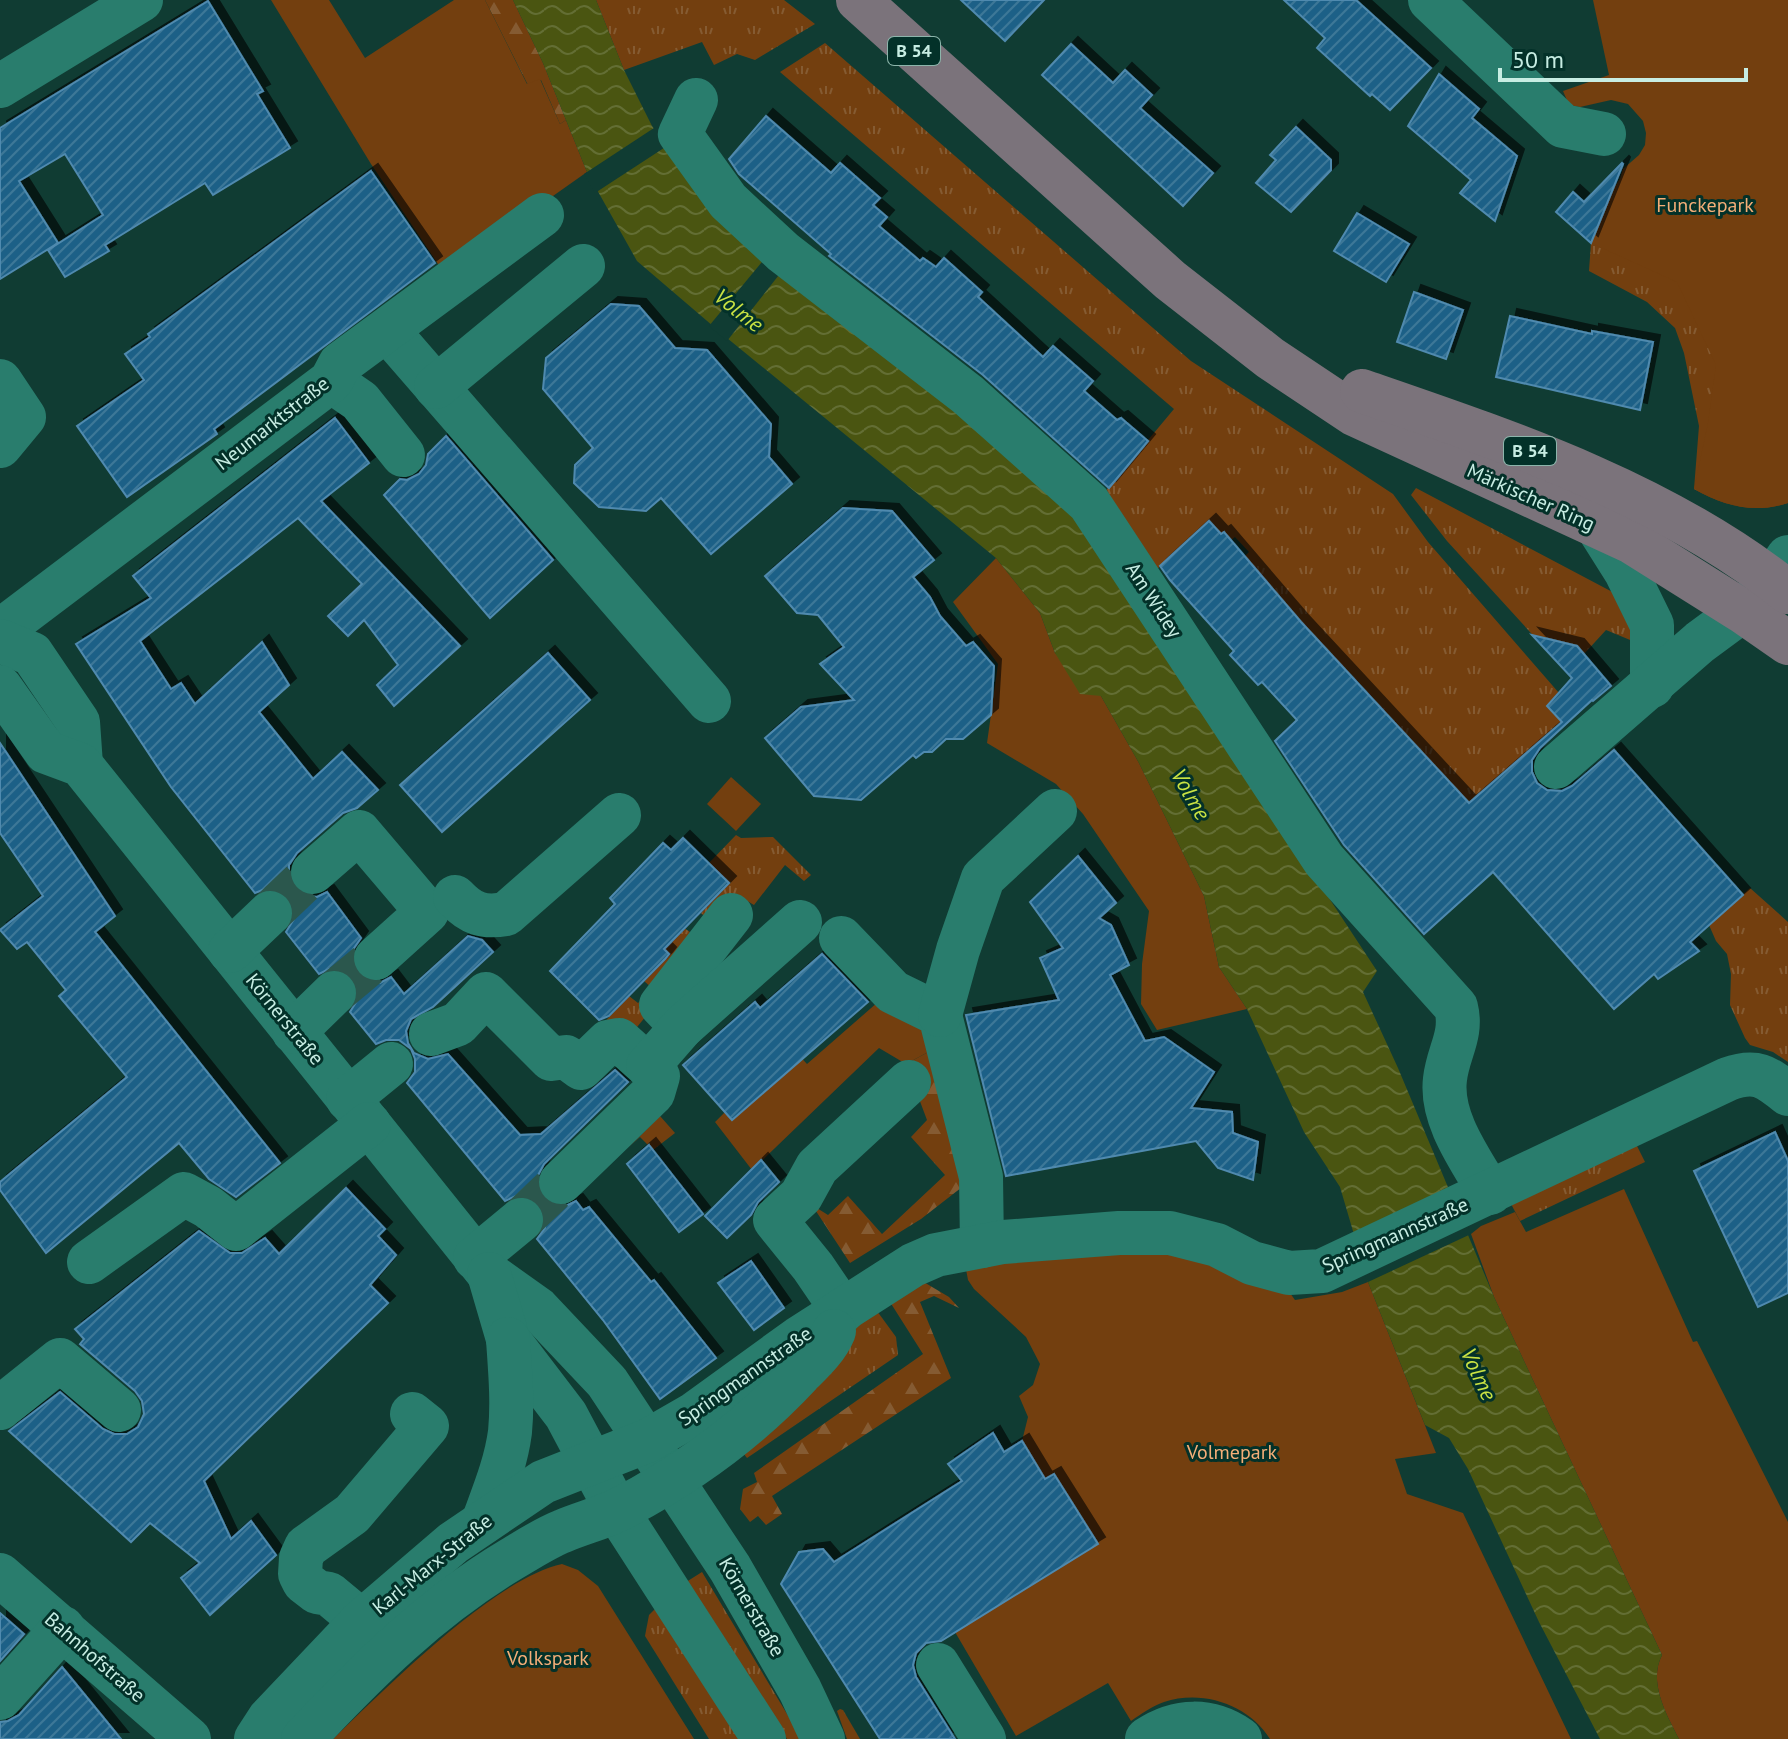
<svg xmlns="http://www.w3.org/2000/svg" width="1788" height="1739" viewBox="0 0 1788 1739" font-family="'PT Sans',sans-serif">
<defs>
<pattern id="grass-tufts" width="24" height="20" patternUnits="userSpaceOnUse" patternTransform="scale(2)"><rect width="24" height="20" fill="#733f0f"/><path d="M3 7l-1-3M5 7V3M7 7l1-3M15 17l-1-3M17 17v-4M19 17l1-3" fill="none" stroke="#855b32"/></pattern>
<pattern id="forest-firs" width="22" height="20" patternUnits="userSpaceOnUse" patternTransform="scale(2)"><rect width="22" height="20" fill="#733f0f"/><path d="M5 1l3.5 6h-7zM16 11l3.5 6h-7z" fill="#855b32"/></pattern>
<pattern id="water-waves" width="16" height="10" patternUnits="userSpaceOnUse" patternTransform="scale(2)"><rect width="16" height="10" fill="#4a5511"/><path d="M0 5q4-4 8 0t8 0" fill="none" stroke="#636e34"/></pattern>
<pattern id="building-hatch" width="6" height="6" patternUnits="userSpaceOnUse" patternTransform="scale(2)"><rect width="6" height="6" fill="#1e6187"/><path d="M-1 1l2-2M0 6l6-6M5 7l2-2" fill="none" stroke="#3d7898"/></pattern>
<filter id="shadow"><feDropShadow dx="7" dy="-7" stdDeviation="0" flood-color="#0009"/></filter>
</defs>
<rect width="100%" height="100%" fill="#103c33"/>
<g fill="url(#grass-tufts)">
<polygon points="596,0 784,0 815,24 755,60 737,54 714,65 702,42 624,70"/>
<polygon points="825,43 1191,361 1393,494 1428,542 1559,693 1562,722 1469,803 1350,673 1346,676 1241,560 1249,552 1235,537 1231,540 1224,532 1221,534 1209,522 1155,571 1102,495 1174,409 780,72"/>
<path d="M1683 202 1788 503C1753 514 1725 506 1694 489L1699 426 1684 353 1675 328 1647 302 1589 271 1591 243 1604 211Z"/>
<polygon points="1416,488 1620,596 1635,642 1606,630 1584,654 1577,646 1556,641 1551,655 1447,541 1411,495"/>
<polygon points="736,835 741,838 773,837 811,875 804,881 785,865 754,905 739,896 708,920 701,913 729,883 709,863"/>
<polygon points="1750,888 1788,922 1788,1062 1773,1052 1750,1045 1745,1038 1730,1005 1731,974 1727,954 1716,941 1709,925"/>
<polygon points="684,928 693,934 652,988 644,981 669,955 664,949"/>
<polygon points="629,996 638,1003 644,997 646,1016 633,1032 594,1033"/>
<polygon points="660,1116 675,1133 653,1150 640,1137 630,1146"/>
<polygon points="1634,1140 1645,1162 1520,1221 1509,1200"/>
<polygon points="877,1311 896,1337 898,1355 747,1458 737,1445 854,1328"/>
<polygon points="702,1572 802,1739 787,1739 766,1705 683,1584"/>
<polygon points="657,1607 743,1739 709,1739 645,1636 649,1615"/>
<polygon points="840,1709 843,1710 860,1739 847,1739 837,1711"/>
</g>
<g fill="url(#forest-firs)">
<polygon points="485,0 513,0 543,63 566,120 560,124 541,80 528,85"/>
<polygon points="932,1050 966,1184 921,1219 850,1263 812,1205 828,1215 848,1196 882,1234 945,1175 911,1137 927,1120 906,1064"/>
<polygon points="922,1281 949,1297 959,1308 934,1296 920,1302 951,1378 772,1496 782,1514 766,1525 758,1516 750,1522 740,1509 743,1489 757,1482 754,1473 923,1354 890,1302"/>
</g>
<g fill="#733f0f">
<polygon points="271,0 329,0 365,58 454,0 485,0 527,84 540,79 560,124 566,120 587,172 444,273 371,164"/>
<path d="M1593 0H1788V503C1753 514 1725 506 1694 489L1708 423 1716 365 1677 282 1591 243 1604 211 1600 207 1620 179 1623 169 1639 155 1645 145 1646 133 1643 121 1628 104 1611 100 1580 107 1569 105 1563 91 1609 75Z"/>
<polygon points="996,558 1040,613 1055,653 1101,696 1139,763 1204,896 1219,967 1247,1009 1157,1030 1141,1004 1142,964 1149,911 1083,814 1056,784 987,743 998,664 953,602"/>
<polygon points="731,777 761,804 736,831 707,804"/>
<polygon points="878,1002 920,1024 932,1050 906,1064 879,1048 752,1170 715,1122 725,1112 732,1120 788,1071 795,1051 807,1064"/>
<path d="M1624 1189 1693 1342 1697 1341 1788 1522V1739H1679C1666 1714 1648 1682 1662 1655L1494 1297 1471 1234 1481 1226 1515 1212 1526 1232Z"/>
<path d="M1164 1246 1285 1286 1295 1300 1342 1292 1368 1282 1436 1453 1395 1459 1407 1494 1463 1513 1571 1739H1270C1249 1705 1203 1689 1164 1702 1152 1706 1141 1714 1131 1721L1108 1683 1016 1736 955 1632 1097 1544 1054 1474 1045 1479 1022 1441 1028 1417 1019 1396 1033 1385 1040 1364 1026 1337 974 1289 968 1280 965 1264Z"/>
<path d="M562 1564 578 1570 598 1586 694 1739H333C384 1690 495 1578 562 1564Z"/>
</g>
<path fill="url(#water-waves)" d="M513 0H596L624 70 652 126 684 170 1073 509 1377 971 1363 992 1398 1068 1494 1297 1662 1655C1648 1682 1666 1714 1679 1739H1600L1539 1622 1468 1469 1449 1438 1425 1425 1368 1282 1340 1187 1304 1132 1247 1009 1219 967 1204 896 1139 763 1101 696 1080 694 1055 653 1040 613 996 558 727 338 637 261 587 172 543 63Z"/>
<g fill="#103c33">
<polygon points="657,126 670,144 595,193 584,174"/>
<polygon points="766,257 782,271 727,341 709,326"/>
<polygon points="1453,1192 1471,1234 1368,1282 1357,1256"/>
</g>
<g fill="url(#building-hatch)" stroke="#508aaf" stroke-width="2" filter="url(#shadow)">
<polygon points="961,0 1044,0 1005,41"/>
<polygon points="1284,0 1356,0 1431,68 1390,110 1372,94 1370,96 1317,48 1325,38"/>
<polygon points="208,1 263,91 257,94 290,148 213,195 205,183 105,245 109,251 65,277 48,250 103,215 65,154 19,181 58,243 0,279 0,128"/>
<polygon points="1071,44 1113,83 1125,70 1152,95 1140,108 1213,173 1183,206 1042,75"/>
<polygon points="1439,74 1479,109 1472,118 1517,156 1495,221 1460,193 1471,180 1408,126"/>
<polygon points="766,116 831,173 840,163 880,198 873,205 887,217 879,226 920,261 923,258 936,267 944,258 982,292 978,297 1043,357 1053,346 1093,381 1084,391 1117,420 1121,418 1148,441 1109,488 983,375 829,256 831,254 739,174 729,159"/>
<polygon points="1296,127 1331,160 1331,170 1291,212 1256,183 1276,160 1270,155"/>
<polygon points="1622,163 1623,164 1591,243 1556,212 1573,192 1584,202"/>
<polygon points="371,171 435,263 214,429 217,434 127,497 77,426 144,380 125,354 150,337 148,334"/>
<polygon points="1357,213 1409,244 1386,282 1334,251"/>
<polygon points="1414,292 1463,310 1446,359 1397,342"/>
<polygon points="611,304 639,306 675,348 707,350 771,424 769,457 792,484 711,554 661,498 646,511 599,507 574,483 575,465 593,448 543,389 546,358"/>
<polygon points="1510,316 1592,334 1592,331 1653,342 1640,410 1496,377"/>
<polygon points="335,418 369,463 321,501 460,646 394,706 377,685 398,665 364,620 348,636 328,616 362,584 298,518 140,641 171,689 181,683 195,704 262,642 289,685 259,712 313,779 342,752 378,790 357,808 343,813 297,853 289,865 289,878 295,889 306,896 317,897 327,892 361,938 352,951 352,964 358,975 369,982 380,983 391,977 404,994 468,936 482,940 493,952 433,1007 411,1019 406,1031 408,1043 414,1053 428,1059 448,1054 520,1135 541,1134 615,1070 628,1082 544,1164 537,1177 516,1196 505,1201 407,1083 415,1072 415,1059 411,1049 399,1040 386,1040 376,1044 350,1012 358,999 358,986 352,976 340,969 329,969 319,974 286,932 294,919 294,906 289,896 276,889 265,889 255,893 171,787 76,644 151,598 133,576"/>
<polygon points="446,436 553,560 490,618 384,495 400,479 407,480 419,474 426,465 428,454"/>
<polygon points="843,508 892,511 934,560 913,577 930,597 940,616 966,646 973,642 994,666 991,715 963,739 946,739 932,752 924,752 916,758 913,755 861,800 814,796 765,738 801,707 854,700 820,664 844,647 818,615 797,613 765,576"/>
<polygon points="1209,521 1221,534 1224,532 1301,622 1469,803 1562,722 1547,706 1572,678 1532,635 1577,646 1611,686 1593,701 1592,700 1540,748 1532,760 1532,772 1537,783 1547,790 1562,791 1572,786 1614,750 1743,895 1690,942 1699,951 1658,979 1654,974 1614,1009 1493,872 1424,934 1344,845 1275,741 1297,720 1262,682 1258,685 1230,655 1234,651 1170,580 1160,566"/>
<polygon points="548,653 590,700 442,832 400,785"/>
<polygon points="0,743 115,916 95,932 280,1163 236,1197 209,1179 179,1143 46,1253 0,1190 0,1182 127,1077 59,996 66,990 27,942 17,949 0,930 43,896 0,833"/>
<polygon points="683,838 729,883 664,949 669,954 665,959 609,1016 599,1020 550,971 615,904 610,898 663,843 671,850"/>
<polygon points="1078,856 1116,903 1099,918 1111,925 1129,965 1110,975 1145,1041 1164,1037 1214,1072 1191,1108 1232,1112 1233,1133 1258,1142 1253,1180 1218,1168 1196,1141 1006,1176 966,1015 1059,1000 1040,958 1063,948 1030,902"/>
<polygon points="822,954 868,1002 732,1120 683,1065 755,1002 760,1008"/>
<polygon points="1775,1132 1788,1161 1788,1293 1758,1307 1694,1171"/>
<polygon points="649,1145 703,1214 679,1232 627,1164"/>
<polygon points="761,1160 779,1182 758,1202 751,1215 727,1238 705,1216"/>
<polygon points="346,1188 385,1229 378,1236 396,1255 370,1285 388,1303 204,1481 231,1539 251,1521 276,1555 210,1615 181,1578 200,1563 150,1523 131,1542 9,1431 60,1392 103,1429 114,1434 127,1434 138,1427 144,1414 142,1401 135,1391 80,1344 84,1339 75,1329 199,1231 230,1253 242,1253 265,1238 279,1254"/>
<polygon points="576,1201 583,1210 589,1207 651,1282 654,1280 716,1358 660,1399 603,1320 537,1239 545,1228 546,1217 542,1208 550,1204 566,1206"/>
<polygon points="751,1261 784,1308 754,1330 718,1283"/>
<polygon points="993,1433 1004,1452 1022,1441 1045,1479 1054,1474 1098,1544 941,1641 926,1643 916,1653 913,1665 916,1677 955,1739 880,1739 781,1584 799,1552 823,1549 834,1562 962,1481 948,1464"/>
<polygon points="0,1613 24,1634 0,1661"/>
<polygon points="62,1667 121,1739 0,1739 0,1722 8,1721 19,1715"/>
</g>
<g fill="none" stroke-linecap="round" stroke-linejoin="round">
<g stroke="#2b574d" stroke-width="44" stroke-dasharray="44 22" stroke-linecap="butt">
<polyline points="270,913 313,872"/>
<polyline points="334,993 376,958"/>
<polyline points="521,1220 561,1182"/>
</g>
<g stroke="#297d6d" stroke-width="44">
<polyline points="1430,0 1563,126 1604,134"/>
<polyline points="0,86 141,0"/>
<path d="M696 100 680 134 728 201 783 252 968 395 1089 503 1324 860 1456 1007C1463 1035 1448 1052 1445 1079 1440 1119 1471 1160 1490 1193"/>
<polyline points="387,330 709,701"/>
<polyline points="0,381 24,417 0,446"/>
<polyline points="331,381 360,401 403,455"/>
<polyline points="436,387 583,266"/>
<polyline points="1597,526 1626,572 1652,625 1652,686"/>
<polyline points="0,631 331,381 340,364 542,215"/>
<polyline points="0,641 32,654 78,722 81,765"/>
<polyline points="0,687 46,752 81,765 489,1274 538,1309 607,1382 730,1568 800,1690 823,1739"/>
<polyline points="1556,767 1700,642 1742,611 1773,579 1788,557"/>
<polyline points="313,872 359,832 427,912 376,958"/>
<path d="M455 897C471 914 483 918 506 914L619 815"/>
<polyline points="841,938 893,992 940,1015 981,1177 982,1246"/>
<polyline points="230,951 270,913"/>
<polyline points="940,1015 958,950 983,878 1055,811"/>
<polyline points="682,1027 661,1005 731,915"/>
<polyline points="294,1032 334,993"/>
<polyline points="431,1034 458,1024 486,994 551,1059 566,1057 581,1068 608,1042 619,1040 648,1066"/>
<polyline points="348,1099 391,1064"/>
<polyline points="561,1182 653,1093 658,1076 648,1066 682,1027 800,922"/>
<polyline points="475,1258 521,1220"/>
<polyline points="89,1262 184,1194 208,1207 236,1229 369,1124"/>
<polyline points="489,1274 508,1339 566,1415 617,1511 764,1739"/>
<polyline points="843,1311 813,1267 775,1220 801,1196 817,1167 909,1082"/>
<polyline points="0,1408 60,1360 119,1410"/>
<path d="M483 1522C494 1492 506 1463 510 1432 513 1401 510 1370 508 1339"/>
<polyline points="0,1575 189,1739"/>
<polyline points="382,1638 329,1594 317,1592 304,1582 300,1574 301,1558 306,1547 352,1514 427,1426 412,1414"/>
<polyline points="938,1665 984,1739"/>
<polyline points="0,1698 63,1628"/>
<path d="M256 1739 269 1719 362 1621 453 1543 543 1482 647 1441 694 1414 799 1338 913 1265 936 1255 1003 1242 1119 1233H1170L1217 1245 1252 1263 1289 1273 1322 1271 1728 1079C1756 1069 1766 1076 1788 1094"/>
<path d="M303 1739C366 1672 430 1608 510 1560 527 1550 545 1538 563 1531 582 1523 602 1518 620 1509 687 1474 749 1429 800 1374 813 1361 827 1348 834 1331"/>
<path d="M1147 1739C1177 1719 1210 1718 1240 1739"/>
</g>
<g stroke="#7b737b" stroke-width="44">
<polyline points="858,0 1170,280 1270,358 1354,414 1632,542 1742,611 1788,643"/>
<path d="M1362 391C1510 442 1664 493 1788 592"/>
</g>
</g>
<g text-anchor="middle" stroke-width="6" stroke-linejoin="round" paint-order="stroke">
<g fill="#033129" stroke="#8cb5ab" stroke-width="2">
<rect x="888" y="37" width="52" height="28" rx="6"/>
<rect x="1504" y="437" width="52" height="28" rx="6"/>
</g>
<g font-size="18" font-weight="bold" fill="#c7ede3">
<text x="914" y="57">B 54</text>
<text x="1530" y="457">B 54</text>
</g>
<g font-size="20" fill="#f4ae78" stroke="#033129">
<text x="1705" y="212">Funckepark</text>
<text x="1232" y="1459">Volmepark</text>
<text x="548" y="1665">Volkspark</text>
</g>
<g font-size="20" fill="#c7ede3" stroke="#033129">
<text transform="translate(272 423) rotate(-38)" y="7">Neumarktstraße</text>
<text transform="translate(1531 497) rotate(24)" y="7">Märkischer Ring</text>
<text transform="translate(1154 600) rotate(57)" y="7">Am Widey</text>
<text transform="translate(285 1019) rotate(51)" y="7">Körnerstraße</text>
<text transform="translate(1395 1235) rotate(-24)" y="7">Springmannstraße</text>
<text transform="translate(745 1376) rotate(-35)" y="7">Springmannstraße</text>
<text transform="translate(432 1564) rotate(-39)" y="7">Karl-Marx-Straße</text>
<text transform="translate(752 1607) rotate(60)" y="7">Körnerstraße</text>
<text transform="translate(95 1657) rotate(41)" y="7">Bahnhofstraße</text>
</g>
<g font-size="22" font-style="italic" fill="#c9e243" stroke="#033129">
<text transform="translate(739 310) rotate(38)" y="8">Volme</text>
<text transform="translate(1191 794) rotate(60)" y="8">Volme</text>
<text transform="translate(1479 1374) rotate(65)" y="8">Volme</text>
</g>
</g>
<path d="M1500 68v12h246v-12" fill="none" stroke="#c7ede3" stroke-width="4"/>
<text x="1512" y="68" font-size="24" fill="#c7ede3" stroke="#033129" stroke-width="6" paint-order="stroke">50 m</text>
</svg>
